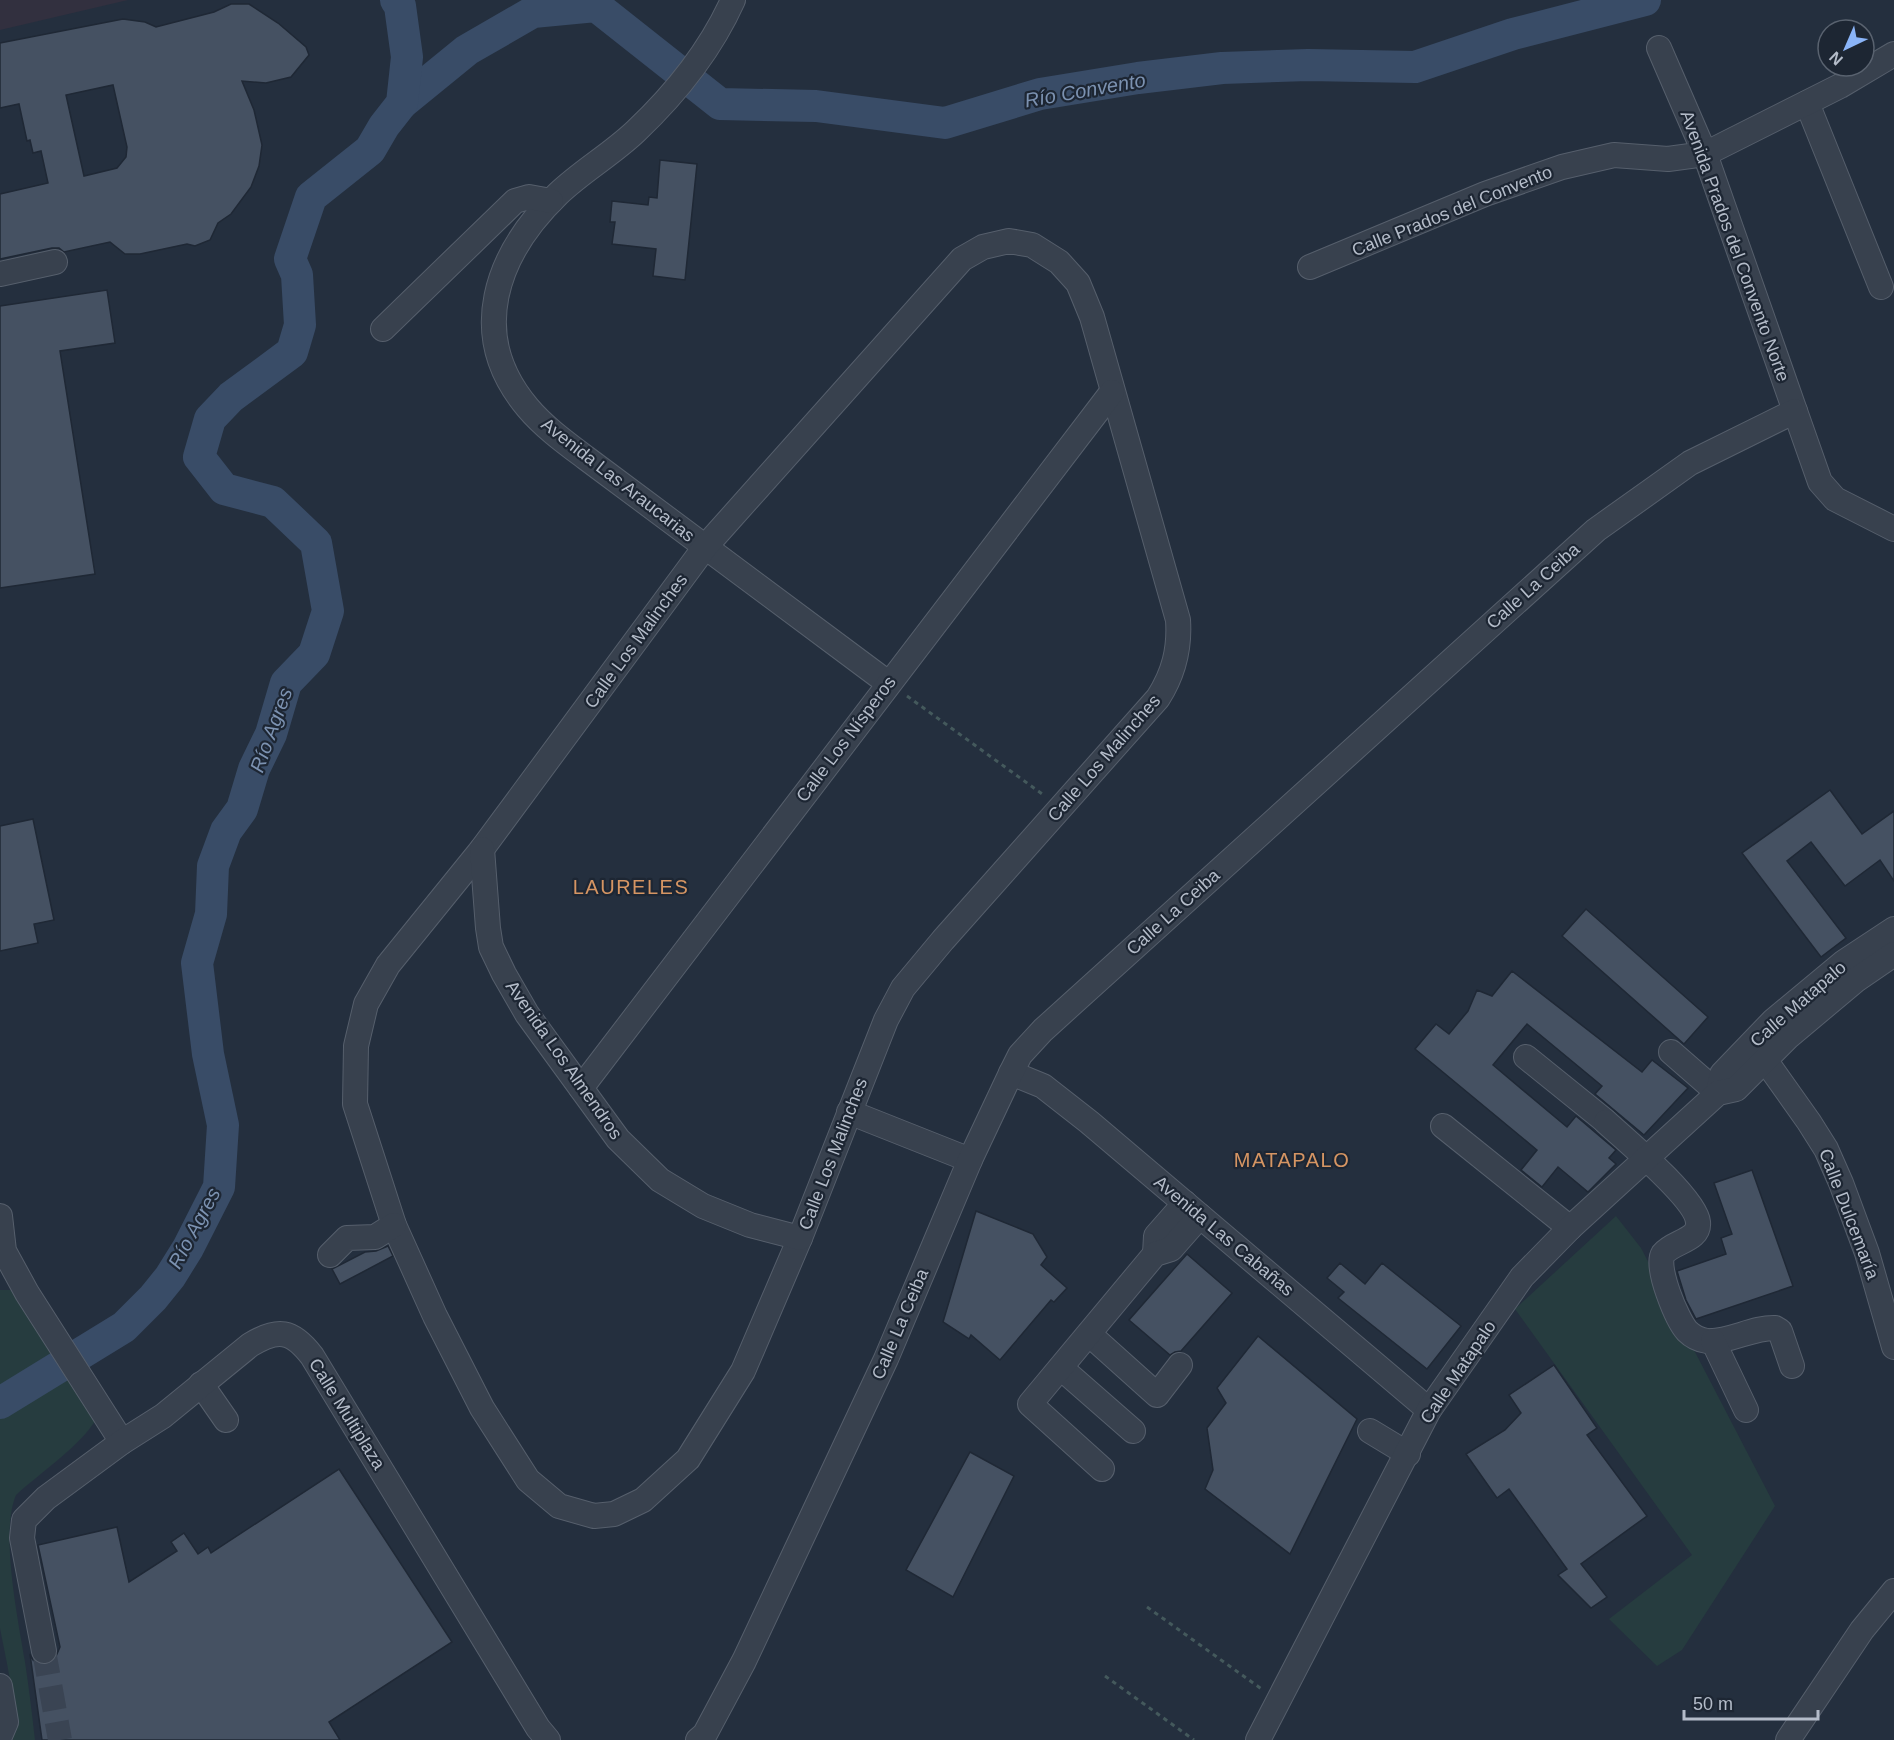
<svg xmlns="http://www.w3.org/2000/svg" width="1894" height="1740" viewBox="0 0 1894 1740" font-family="Arial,sans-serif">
<rect width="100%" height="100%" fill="#242f3e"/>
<polygon fill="#32303f" points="0,0 128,0 0,30"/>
<g fill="#263c3f">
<polygon points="1616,1216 1641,1248 1775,1506 1682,1650 1657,1666 1609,1619 1692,1555 1515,1309"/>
<path d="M0 1290H12L99 1414C86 1442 40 1473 16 1495 0 1533 18 1619 25 1662 29 1688 32 1714 35 1740H13C17 1702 7 1666 0 1628Z"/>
</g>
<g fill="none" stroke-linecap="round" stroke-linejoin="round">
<g stroke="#394c67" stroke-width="32">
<polyline points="402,103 467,50 533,12 596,6 720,104 816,106 945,123 1040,94 1138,78 1222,68 1308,65 1415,67 1513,34 1645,0"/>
<polyline points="0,1403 124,1327 153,1298 170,1277 188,1248 219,1187 223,1125 208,1054 197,963 211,914 213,866 226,831 242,809 254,769 271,734 286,683 314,654 328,611 316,543 273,502 224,489 199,457 210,419 231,397 292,352 300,325 297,275 290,259 311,197 370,150 384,126 402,103 407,57 400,6 396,0"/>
</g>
</g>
<g fill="#455162" stroke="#1f2835" stroke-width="1.5" fill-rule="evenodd">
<path d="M231 4H249L278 23 306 47 309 55 291 77 266 83 242 81 254 110 262 145 259 166 251 187 231 214 218 223 210 240 195 246 187 244 140 254H125L110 242 64 252 59 248H52L0 259V194L48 183 41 151 33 153 30 140 27 141 19 104 0 108V43L123 19 145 22 156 27 214 12ZM113 85 127 147 126 157 117 168 84 176 66 95Z"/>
<polygon points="660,160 697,164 685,280 653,276 656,249 612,244 615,222 610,222 612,201 648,205 649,197 657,198"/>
<polygon points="107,290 115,343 60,351 95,574 0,588 0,306"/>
<polygon points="1830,790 1862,834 1894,811 1894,881 1880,860 1845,886 1811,842 1787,861 1846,938 1821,957 1742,853"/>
<polygon points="33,819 54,920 34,924 38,943 0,951 0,826"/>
<polygon points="1586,909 1708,1017 1684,1044 1562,936"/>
<polygon points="1512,971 1642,1072 1652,1060 1688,1088 1644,1135 1595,1094 1602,1086 1527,1024 1493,1065 1567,1127 1576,1116 1616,1150 1609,1158 1616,1164 1588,1192 1558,1167 1542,1187 1521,1170 1537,1150 1415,1049 1436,1024 1449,1034 1468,1011 1477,990 1492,996"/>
<polygon points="1752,1170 1793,1286 1696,1319 1686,1300 1677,1271 1726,1254 1721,1238 1732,1234 1714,1183"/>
<polygon points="976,1211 1033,1234 1047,1257 1041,1265 1067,1288 1054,1302 1051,1300 1000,1360 971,1335 969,1339 943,1322"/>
<polygon points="388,1246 393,1256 340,1284 332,1269 365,1252 376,1251"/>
<polygon points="1187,1254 1232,1293 1181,1351 1175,1352 1170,1355 1129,1320"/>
<polygon points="1340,1263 1365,1284 1382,1263 1461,1326 1427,1369 1338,1298 1344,1292 1327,1278"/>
<polygon points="1258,1336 1357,1419 1290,1554 1205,1489 1213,1470 1207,1428 1226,1403 1217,1388"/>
<polygon points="1554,1365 1597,1428 1587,1435 1647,1516 1581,1564 1607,1597 1591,1608 1558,1575 1567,1569 1509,1489 1497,1498 1466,1454 1505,1430 1521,1413 1509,1395"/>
<polygon points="970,1452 1014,1476 953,1597 906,1570"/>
<polygon points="339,1469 452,1642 329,1722 340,1740 42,1740 30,1654 33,1660 39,1664 47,1665 54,1661 60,1647 38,1545 117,1527 129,1582 177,1551 171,1542 184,1533 198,1554 208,1547 211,1553"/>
</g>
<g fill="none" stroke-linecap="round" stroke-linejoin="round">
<polyline stroke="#3a4453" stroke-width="24" stroke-dasharray="24 12" stroke-linecap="butt" points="44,1651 60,1740"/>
<g stroke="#565f6c" stroke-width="26">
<g id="minor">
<path d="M733 0C711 49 674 95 636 131 612 154 582 171 558 194 496 254 466 335 528 408 544 427 566 443 586 458L888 683"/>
<polyline points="1659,48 1705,154 1795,411"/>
<polyline points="1807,103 1881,287"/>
<path d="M1009 241 1032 245 1059 262 1078 283 1092 317 1178 620C1180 649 1174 673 1158 698L943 940 903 988 886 1020 800 1238 743 1371 688 1459 643 1500 614 1514 594 1516 559 1506 528 1480 482 1408 435 1316 394 1225 355 1104 356 1046 366 1004 388 965 482 849 705 547 962 259 983 247Z"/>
<polyline points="1310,267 1485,194 1562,167 1614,155 1668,159 1705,154 1840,86 1894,54"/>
<polyline points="0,274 55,262"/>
<polyline points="383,329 515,201 529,197 551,201"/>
<polyline points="482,849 488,928 491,947 504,974 527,1014 618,1139 660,1180 703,1206 750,1225 800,1238"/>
<polyline points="1671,1052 1718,1093"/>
<polyline points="1526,1057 1604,1120"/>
<polyline points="1765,1060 1809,1122 1826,1149 1841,1183 1867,1253 1894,1347"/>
<polyline points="1011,1073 1043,1086 1089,1122 1429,1410"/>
<polyline points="581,1088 1112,392"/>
<polyline points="1718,1093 1722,1074 1773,1021 1844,962 1894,929"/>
<polyline points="849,1112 970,1160"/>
<path d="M1606 1122C1626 1140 1696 1199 1698 1222 1700 1241 1673 1241 1663 1254 1655 1267 1677 1320 1687 1331 1692 1336 1700 1340 1707 1341 1727 1343 1754 1327 1775 1328L1780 1331 1792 1366"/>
<polyline points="1443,1126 1570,1228"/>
<polyline points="0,1216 4,1251 27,1293 122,1442"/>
<polyline points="1155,1254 1156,1236 1185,1203"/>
<polyline points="330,1255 347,1238 375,1237 394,1225"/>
<polyline points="1089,1334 1157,1395 1180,1365"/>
<polyline points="1713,1341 1746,1410"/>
<polyline points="1061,1368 1133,1431"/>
<polyline points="201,1384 226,1420"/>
<polyline points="1370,1431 1408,1454"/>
<polyline points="1102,1469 1030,1404 1155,1254 1171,1249 1200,1216"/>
<path d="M44 1651 22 1538 24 1520 46 1498 122 1442 163 1416 250 1345C278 1328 292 1330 312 1356L538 1728 548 1740"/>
<polyline points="0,1686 6,1722 0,1736"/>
<polyline points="698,1740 705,1734 744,1661 886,1359 970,1160 1011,1073 1020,1055 1043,1030 1596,530 1690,463 1795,411 1820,482 1835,499 1894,529"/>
<polyline points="1258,1740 1429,1410 1522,1277 1570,1228 1718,1093 1736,1089 1788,1037 1856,980 1894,954"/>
<polyline points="1788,1740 1862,1630 1894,1591"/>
</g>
</g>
<g stroke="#44595c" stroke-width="3" stroke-dasharray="4.5 4.5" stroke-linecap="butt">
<polyline points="907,696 1045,796"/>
<polyline points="1147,1607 1263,1690"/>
<polyline points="1105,1676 1194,1740"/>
</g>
<use href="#minor" stroke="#38414e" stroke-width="24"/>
</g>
<g text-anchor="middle" stroke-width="4.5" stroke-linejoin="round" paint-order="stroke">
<g font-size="18" fill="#b4bcc9" stroke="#1d2633">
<text transform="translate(1452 211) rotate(-22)" y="6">Calle Prados del Convento</text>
<text transform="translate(1735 246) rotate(70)" y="6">Avenida Prados del Convento Norte</text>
<text transform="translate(618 480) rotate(38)" y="6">Avenida Las Araucarias</text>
<text transform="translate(1533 586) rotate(-42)" y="6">Calle La Ceiba</text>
<text transform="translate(636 641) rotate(-54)" y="6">Calle Los Malinches</text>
<text transform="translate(846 739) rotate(-53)" y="6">Calle Los Nísperos</text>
<text transform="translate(1104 758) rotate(-49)" y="6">Calle Los Malinches</text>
<text transform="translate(1173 912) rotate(-42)" y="6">Calle La Ceiba</text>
<text transform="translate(1798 1004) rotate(-41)" y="6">Calle Matapalo</text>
<text transform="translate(564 1060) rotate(55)" y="6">Avenida Los Almendros</text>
<text transform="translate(833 1154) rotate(-69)" y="6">Calle Los Malinches</text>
<text transform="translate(1849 1214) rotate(69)" y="6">Calle Dulcemaría</text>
<text transform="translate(1224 1236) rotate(40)" y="6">Avenida Las Cabañas</text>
<text transform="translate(900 1324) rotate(-67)" y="6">Calle La Ceiba</text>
<text transform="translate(1458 1372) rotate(-56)" y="6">Calle Matapalo</text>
<text transform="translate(347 1414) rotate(58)" y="6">Calle Multiplaza</text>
</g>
<g font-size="20" font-style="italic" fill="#7c92b1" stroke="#1d2633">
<text transform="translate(1085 90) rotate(-10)" y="7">Río Convento</text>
<text transform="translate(271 730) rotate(-70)" y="7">Río Agres</text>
<text transform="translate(194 1228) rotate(-62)" y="7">Río Agres</text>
</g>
<g font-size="20" letter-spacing="1.5" fill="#d59563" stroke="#1d2633">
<text x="631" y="894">LAURELES</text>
<text x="1292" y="1167">MATAPALO</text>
</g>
</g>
<g transform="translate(1846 48) rotate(224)"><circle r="28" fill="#1d2633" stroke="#59626f" stroke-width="1.5"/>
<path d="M0-4.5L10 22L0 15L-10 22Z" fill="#8ab4f8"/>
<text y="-9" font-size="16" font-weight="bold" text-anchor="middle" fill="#b4bcc9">N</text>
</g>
<path d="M1684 1710v9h134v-9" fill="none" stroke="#b4bcc9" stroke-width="3"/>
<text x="1693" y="1710" font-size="18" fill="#b4bcc9" stroke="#1d2633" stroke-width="4.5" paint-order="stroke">50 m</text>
</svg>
